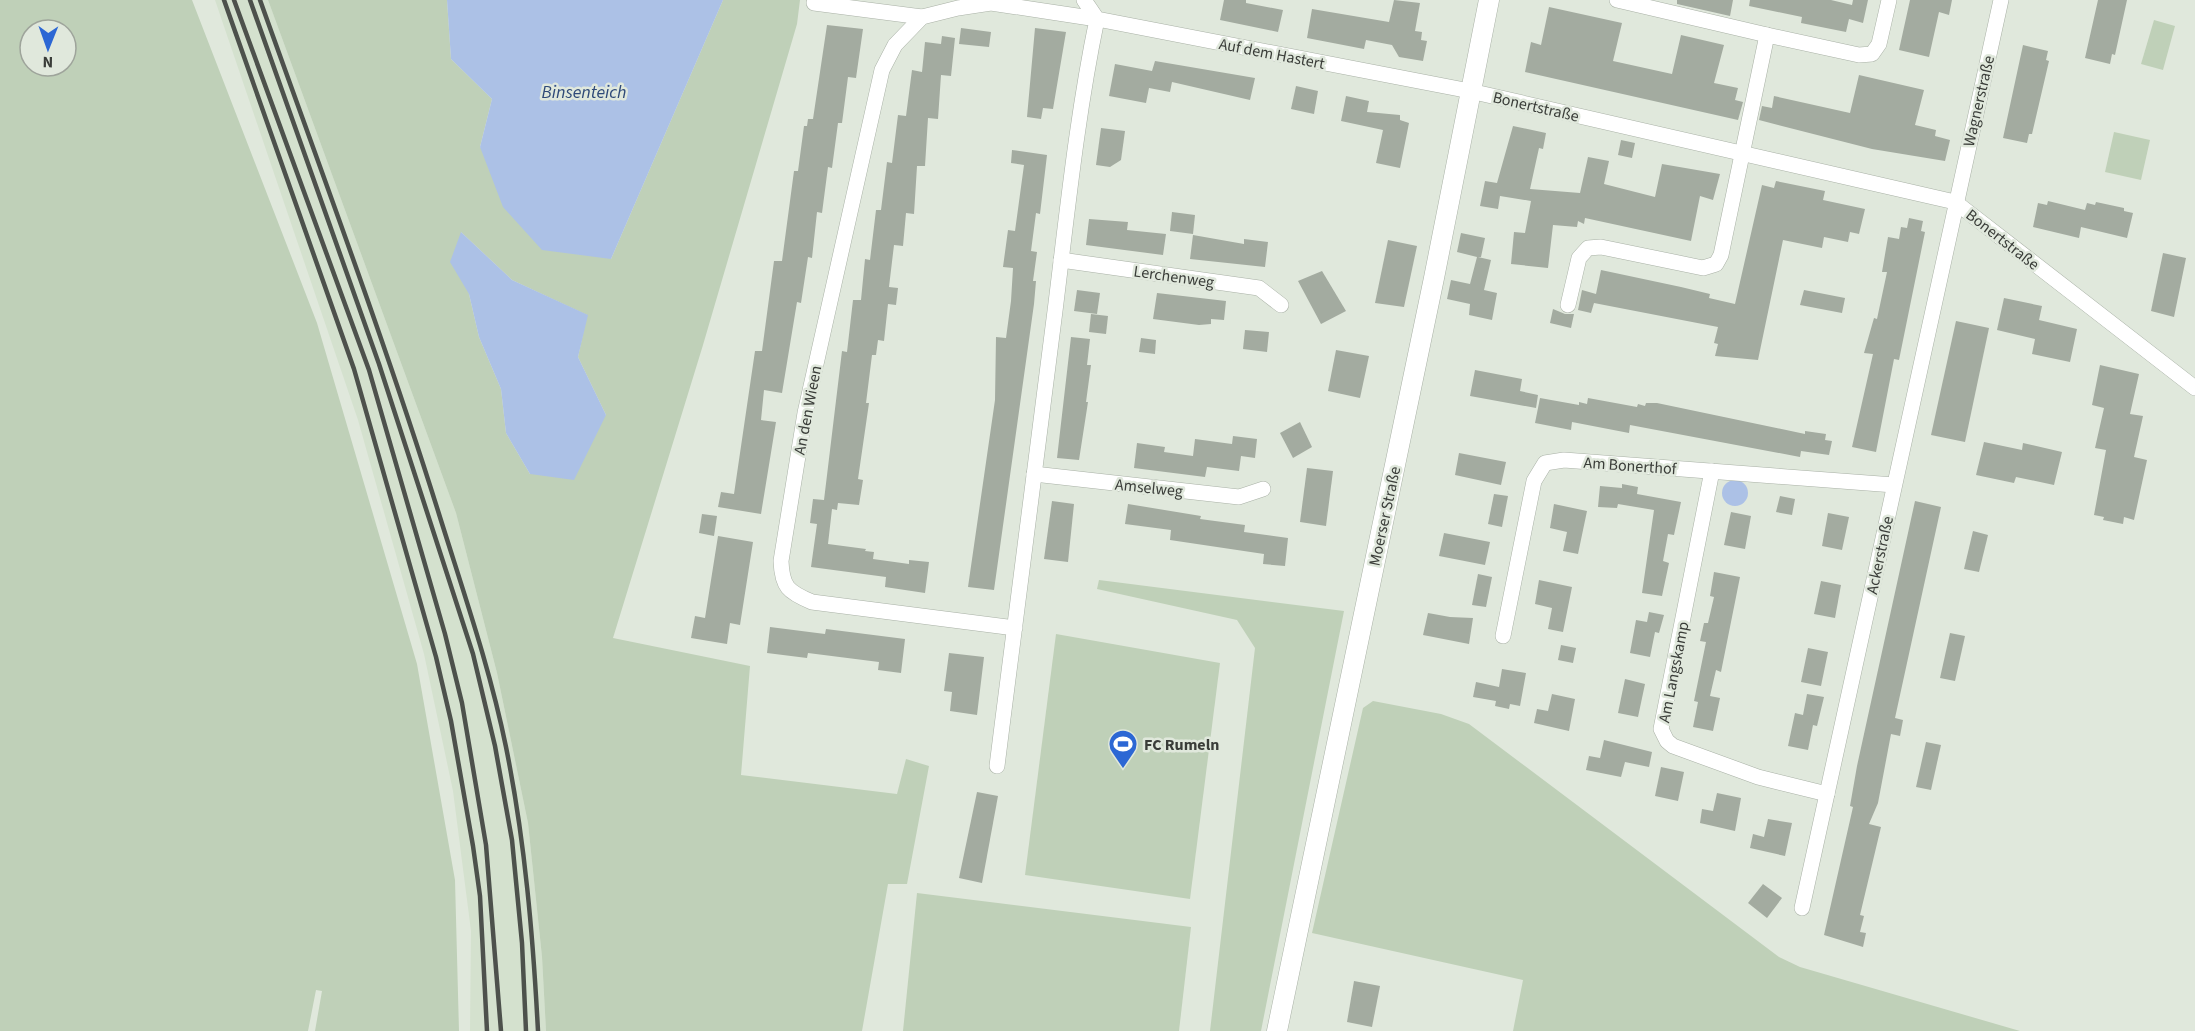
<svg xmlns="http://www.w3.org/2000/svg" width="2195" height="1031" viewBox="0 0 2195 1031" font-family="'Source Sans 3',sans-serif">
<rect width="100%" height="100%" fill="#e0e8dc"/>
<polygon fill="#d4e1ce" points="215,0 268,0 456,513 497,673 528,823 542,957 546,1031 470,1031 471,931 453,791 424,654 358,420"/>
<g fill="#bfd0b8" fill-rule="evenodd">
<path d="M0 0H192L317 323 417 664 455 880 459 1031H315L322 991 316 990 308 1031H0ZM30 30H66V66H30Z"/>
<path d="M268 0H447L451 59 492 99 480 147 611 259 723 0H800L797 24 703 345 613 638 750 666 741 775 897 794 906 759 929 766 907 884H888L862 1031H546L542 957 528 823 497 673 456 513ZM461 232 512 280 587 315 578 357 606 415 530 474 506 433 501 389 479 337 469 294Z"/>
<polygon points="2154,20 2175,26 2163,70 2141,64"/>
<polygon points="2114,132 2150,140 2141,180 2105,172"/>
<polygon points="1099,580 1344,611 1261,1031 1210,1031 1255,648 1237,620 1097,589"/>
<polygon points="1056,634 1220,663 1190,899 1025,875"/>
<polygon points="1373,701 1441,714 1469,724 1779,957 1800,967 2020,1031 1513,1031 1523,980 1312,933 1363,708"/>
<polygon points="917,893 1191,927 1179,1031 903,1031"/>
</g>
<g fill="#acc1e6">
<polygon points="447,0 723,0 611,259 542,250 503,207 480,147 492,99 451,59"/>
<polygon points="461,232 512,280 588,315 578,357 606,415 574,480 530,474 506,433 501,389 479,337 469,294 450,262"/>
<circle cx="1735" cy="493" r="13"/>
</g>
<g fill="#a3aba0">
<polygon points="1224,0 1246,0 1246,3 1283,10 1278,32 1220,20"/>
<polygon points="1394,0 1420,3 1415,31 1422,32 1421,40 1427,41 1423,61 1399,57 1392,45 1366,40 1364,49 1307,38 1312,9 1389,22"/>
<polygon points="1677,0 1733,0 1730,16 1677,4"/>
<polygon points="1750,0 1831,0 1852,5 1853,0 1868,0 1863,23 1849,19 1846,32 1801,23 1802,17 1749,6"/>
<polygon points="1910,0 1952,0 1949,15 1939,12 1929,57 1899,50"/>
<polygon points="2098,0 2127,0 2115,55 2112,54 2110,64 2085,58"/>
<polygon points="1549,7 1622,23 1613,61 1672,74 1681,35 1724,45 1714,83 1738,88 1735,100 1743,102 1738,120 1525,72 1531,42 1541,45"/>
<polygon points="827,25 863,29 856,78 848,77 842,123 838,123 832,168 828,167 822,213 817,212 812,258 808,257 801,303 797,302 782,393 764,390 761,420 776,422 761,514 718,507 721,492 734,494 755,351 762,351 774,261 782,261 794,171 798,171 804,126 807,126 808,119 813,119"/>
<polygon points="961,28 991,32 989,47 959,44"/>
<polygon points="1035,28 1066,32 1053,109 1043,108 1041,119 1027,117"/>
<polygon points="942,36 955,38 951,76 941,75 938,119 928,118 925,166 917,166 914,214 906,213 903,246 894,245 889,287 898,288 896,305 888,304 884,341 878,340 876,355 872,355 866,403 869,403 858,479 863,480 859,505 838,503 837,510 832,509 828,544 866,549 865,551 874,552 873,559 909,564 909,560 929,562 925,593 885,587 886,577 811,567 817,524 810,523 813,499 824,500 842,351 847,352 853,300 861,300 865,259 870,260 876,210 881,210 887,162 892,163 898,115 906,116 912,70 922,72 925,42 941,44"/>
<polygon points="2023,45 2048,51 2046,60 2049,61 2032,134 2029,134 2027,143 2003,138"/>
<polygon points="1155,61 1255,78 1250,100 1172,82 1170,92 1149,88 1146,103 1109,96 1115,64 1152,71"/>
<polygon points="1859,75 1924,90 1915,125 1936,130 1935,136 1950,140 1945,161 1872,149 1759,120 1762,106 1772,108 1774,96 1850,113"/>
<polygon points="1296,86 1318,91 1314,114 1291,109"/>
<polygon points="1346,96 1369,101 1367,112 1400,115 1400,120 1409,123 1400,168 1376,163 1383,130 1341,121"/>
<polygon points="1513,126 1546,133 1543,149 1539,148 1530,189 1580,193 1588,157 1609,161 1604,184 1655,197 1662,164 1720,174 1713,200 1700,196 1691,241 1585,218 1584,224 1578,221 1577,227 1553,225 1548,268 1511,264 1514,232 1525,233 1531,201 1500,196 1498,209 1480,206 1485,181 1497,183"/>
<polygon points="1101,128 1125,131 1121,160 1110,167 1096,165"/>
<polygon points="1621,140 1635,143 1632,158 1618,155"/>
<polygon points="1012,150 1047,155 1040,214 1036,213 1031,251 1037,252 1033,281 1036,281 1034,304 994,590 968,587 995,400 996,337 1006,338 1011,301 1013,268 1003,267 1008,230 1015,231 1024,165 1011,163"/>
<polygon points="1776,181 1825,191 1823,200 1865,209 1859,234 1850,232 1848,242 1824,237 1822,248 1783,240 1758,360 1715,356 1718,344 1714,343 1718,327 1594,303 1591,313 1578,310 1582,290 1596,294 1601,270 1681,287 1710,294 1709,298 1735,304 1762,185 1774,188"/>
<polygon points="2048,201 2085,210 2087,203 2095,205 2096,202 2124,208 2124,211 2133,213 2127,238 2081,227 2079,238 2033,227 2038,203 2047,205"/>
<polygon points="1172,212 1195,215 1193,234 1170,231"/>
<polygon points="1909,218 1923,221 1921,231 1925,232 1899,360 1894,359 1876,452 1852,447 1873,354 1864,353 1874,318 1877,319 1887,272 1882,272 1888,237 1899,239 1901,227 1907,228"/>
<polygon points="1089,219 1128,222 1127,230 1166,234 1163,255 1086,245"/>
<polygon points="1461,233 1485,238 1481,257 1478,257 1491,260 1484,290 1497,293 1492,320 1469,315 1470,304 1447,299 1451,280 1470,284 1477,257 1457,252"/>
<polygon points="1193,235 1244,244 1244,239 1268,242 1265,267 1190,259"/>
<polygon points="1388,240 1417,246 1404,307 1375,303"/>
<polygon points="2163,253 2186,258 2174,317 2151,311"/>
<polygon points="1322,271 1346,311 1321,324 1298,281"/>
<polygon points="1077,290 1100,293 1097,314 1074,311"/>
<polygon points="1804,290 1845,298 1842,313 1800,305"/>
<polygon points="1157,293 1226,301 1224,320 1211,319 1211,324 1199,325 1153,319"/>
<polygon points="2004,298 2042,306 2039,320 2077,329 2070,362 2032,354 2035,339 1997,330"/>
<polygon points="1553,309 1565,314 1574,314 1571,328 1550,323"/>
<polygon points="1091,314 1108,316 1106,334 1089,332"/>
<polygon points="1956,321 1989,328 1965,442 1931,435"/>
<polygon points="1245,330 1269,332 1267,352 1243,349"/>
<polygon points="1071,337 1090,339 1087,365 1091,365 1086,402 1088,402 1079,460 1057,458"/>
<polygon points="1141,338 1156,340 1155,354 1139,352"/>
<polygon points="1336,350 1369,356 1360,398 1328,391"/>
<polygon points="2100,365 2139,374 2130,414 2143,416 2134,457 2147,460 2134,520 2124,517 2123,524 2103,520 2104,517 2094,515 2106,450 2095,448 2104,408 2092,405"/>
<polygon points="1475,370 1522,379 1520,391 1538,395 1536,408 1470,396"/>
<polygon points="1540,398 1579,405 1579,402 1587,404 1588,398 1637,407 1638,404 1645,406 1646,403 1657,403 1805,434 1805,431 1826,434 1825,440 1832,441 1829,455 1801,451 1800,457 1630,425 1629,433 1572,422 1571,430 1535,423"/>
<polygon points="1300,422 1312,447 1293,458 1280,433"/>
<polygon points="1233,436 1257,439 1255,458 1241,456 1239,471 1207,467 1205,477 1134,468 1137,443 1165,447 1164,452 1193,456 1195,439 1232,444"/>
<polygon points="1984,442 2022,450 2023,443 2062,452 2054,485 2016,477 2014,483 1976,475"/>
<polygon points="1459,453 1506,462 1501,485 1455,475"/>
<polygon points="1307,468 1333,471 1326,526 1300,522"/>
<polygon points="1622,484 1638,487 1637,494 1681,502 1674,535 1668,534 1663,561 1669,563 1662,596 1642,593 1654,510 1618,504 1617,508 1598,507 1600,486 1622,488"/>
<polygon points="1494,494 1508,496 1502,527 1488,524"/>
<polygon points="1780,496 1795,499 1792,515 1776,512"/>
<polygon points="1052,501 1074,504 1068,562 1044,559"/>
<polygon points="1915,501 1941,507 1895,718 1903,720 1900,736 1891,734 1878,803 1869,824 1881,827 1860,915 1864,916 1860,932 1866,933 1863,947 1824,935 1853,807 1850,806 1857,766"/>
<polygon points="1128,504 1201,516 1200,519 1245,525 1244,532 1288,538 1285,566 1263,564 1264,554 1170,540 1171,530 1125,524"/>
<polygon points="1554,504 1587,511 1578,554 1563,551 1567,532 1550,528"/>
<polygon points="1731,512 1751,516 1745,549 1724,545"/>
<polygon points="1828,513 1849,517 1842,550 1822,546"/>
<polygon points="702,514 717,516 714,536 699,533"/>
<polygon points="1973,531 1988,535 1979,572 1964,569"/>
<polygon points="1444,533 1490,542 1485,565 1439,556"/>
<polygon points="718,536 753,542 740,625 730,623 727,644 691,638 695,616 705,618"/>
<polygon points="1714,572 1740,577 1721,672 1716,670 1710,696 1720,698 1713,731 1693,727 1698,702 1694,701 1706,642 1700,641 1704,623 1708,623 1714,597 1710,596"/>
<polygon points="1478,574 1492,577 1486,607 1472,605"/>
<polygon points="1539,580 1572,587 1563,632 1548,629 1552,608 1535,604"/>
<polygon points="1821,581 1841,585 1835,618 1814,614"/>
<polygon points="1649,612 1664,615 1659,633 1655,632 1650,657 1630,653 1636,620 1647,622"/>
<polygon points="1428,613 1450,617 1473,618 1469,644 1423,635"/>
<polygon points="770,627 825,634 826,629 905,639 901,673 878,670 879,662 808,653 807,658 767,653"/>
<polygon points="1950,633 1965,636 1955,681 1940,678"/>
<polygon points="1561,645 1576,648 1573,663 1558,660"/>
<polygon points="1808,648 1828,652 1821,686 1801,682"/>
<polygon points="949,653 984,657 977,715 950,711 952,692 944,691"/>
<polygon points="1502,669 1526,673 1520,706 1510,704 1509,709 1495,706 1496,701 1473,697 1476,682 1499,687"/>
<polygon points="1625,679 1645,684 1638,717 1618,713"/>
<polygon points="1552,694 1575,699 1569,731 1534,723 1537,709 1548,711"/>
<polygon points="1807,694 1824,697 1817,726 1813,725 1808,750 1788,746 1795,713 1803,715"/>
<polygon points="1604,740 1652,752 1649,767 1625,762 1621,777 1586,770 1589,756 1600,758"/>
<polygon points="1926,742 1941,745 1931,790 1916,787"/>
<polygon points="1661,767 1684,772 1678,801 1655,796"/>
<polygon points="977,792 998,796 982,883 959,878"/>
<polygon points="1717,793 1741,798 1735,831 1700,823 1702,809 1713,811"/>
<polygon points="1768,819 1792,823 1785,856 1750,848 1753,834 1764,837"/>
<polygon points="1763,884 1782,898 1767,918 1748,903"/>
<polygon points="1354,981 1380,986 1372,1027 1347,1022"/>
</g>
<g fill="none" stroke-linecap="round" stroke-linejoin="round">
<g stroke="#a9b1a6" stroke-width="16">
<g id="minor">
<polyline points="1084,0 1097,19 1470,91 1955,202 2195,388"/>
<polyline points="1617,0 1767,35"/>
<polyline points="814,3 922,17"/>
<polyline points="1061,260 1259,288 1281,305"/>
<polyline points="1568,305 1579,258 1588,248 1601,247 1703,268 1716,264 1721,255 1767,35 1859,55 1872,54 1879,44 1889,0"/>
<polyline points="1712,471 1661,729 1667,741 1673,746 1758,777 1827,794"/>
<polyline points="1034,474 1239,497 1263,489"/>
<polyline points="1503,636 1534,481 1545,463 1564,460 1894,485"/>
<path d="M997 766C1016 614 1036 462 1055 311 1067 214 1077 115 1097 19L991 3 958 8 922 17 895 45 882 70 805 413 781 561C782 587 788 592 812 602L1015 628"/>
<polyline points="1802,908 2001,0"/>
</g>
</g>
<g stroke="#a9b1a6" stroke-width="21">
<polyline id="secondary" points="1277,1031 1434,278 1489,0"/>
</g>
<use href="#minor" stroke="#fff" stroke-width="15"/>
<use href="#secondary" stroke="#fff" stroke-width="20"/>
<g stroke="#4d514c" stroke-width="4.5">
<polyline points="224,0 354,369 436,657 451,721 473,846 480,896 487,1031"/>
<polyline points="234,0 369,370 445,634 462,703 486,845 501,1031"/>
<polyline points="250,0 379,364 473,654 495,746 512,840 522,943 526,1031"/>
<path d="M260 0C321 171 385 341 439 514 463 591 490 668 506 747 525 841 533 936 538 1031"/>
</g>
</g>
<defs>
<g id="stadium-pin" transform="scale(1.5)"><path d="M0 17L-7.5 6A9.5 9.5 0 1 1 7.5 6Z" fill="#2c67d4" stroke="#e0e8dc"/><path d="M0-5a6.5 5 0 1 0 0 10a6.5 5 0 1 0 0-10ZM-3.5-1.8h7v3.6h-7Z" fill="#fff"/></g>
</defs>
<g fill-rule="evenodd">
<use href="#stadium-pin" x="1123" y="744"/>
</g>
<g text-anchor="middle" stroke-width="5" stroke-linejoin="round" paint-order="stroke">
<g font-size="16" fill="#3a3d39" stroke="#e0e8dc">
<text transform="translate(1272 53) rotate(11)" y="6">Auf dem Hastert</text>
<text transform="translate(1978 101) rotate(-77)" y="6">Wagnerstraße</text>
<text transform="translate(1536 106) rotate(13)" y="6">Bonertstraße</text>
<text transform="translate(2003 239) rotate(38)" y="6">Bonertstraße</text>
<text transform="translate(1174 276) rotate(8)" y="6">Lerchenweg</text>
<text transform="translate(807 410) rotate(-79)" y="6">An den Wieen</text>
<text transform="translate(1630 465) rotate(4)" y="6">Am Bonerthof</text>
<text transform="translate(1149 487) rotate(6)" y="6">Amselweg</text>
<text transform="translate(1384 516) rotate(-78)" y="6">Moerser Straße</text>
<text transform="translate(1879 555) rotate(-78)" y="6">Ackerstraße</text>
<text transform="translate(1673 672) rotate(-79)" y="6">Am Langskamp</text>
</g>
<g font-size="16" font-weight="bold" fill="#3a3d39" stroke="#e0e8dc" text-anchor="start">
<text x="1144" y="750">FC Rumeln</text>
</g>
<g font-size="18" font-style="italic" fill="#2e4978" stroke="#e0e8dc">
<text x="584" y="98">Binsenteich</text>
</g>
</g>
<g transform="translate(48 48) rotate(181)"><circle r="28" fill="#e0e8dc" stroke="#9ea49b" stroke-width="1.5"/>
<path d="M0-4.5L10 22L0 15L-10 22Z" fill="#2c67d4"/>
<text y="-9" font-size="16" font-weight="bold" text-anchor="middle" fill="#3a3d39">N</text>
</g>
</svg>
